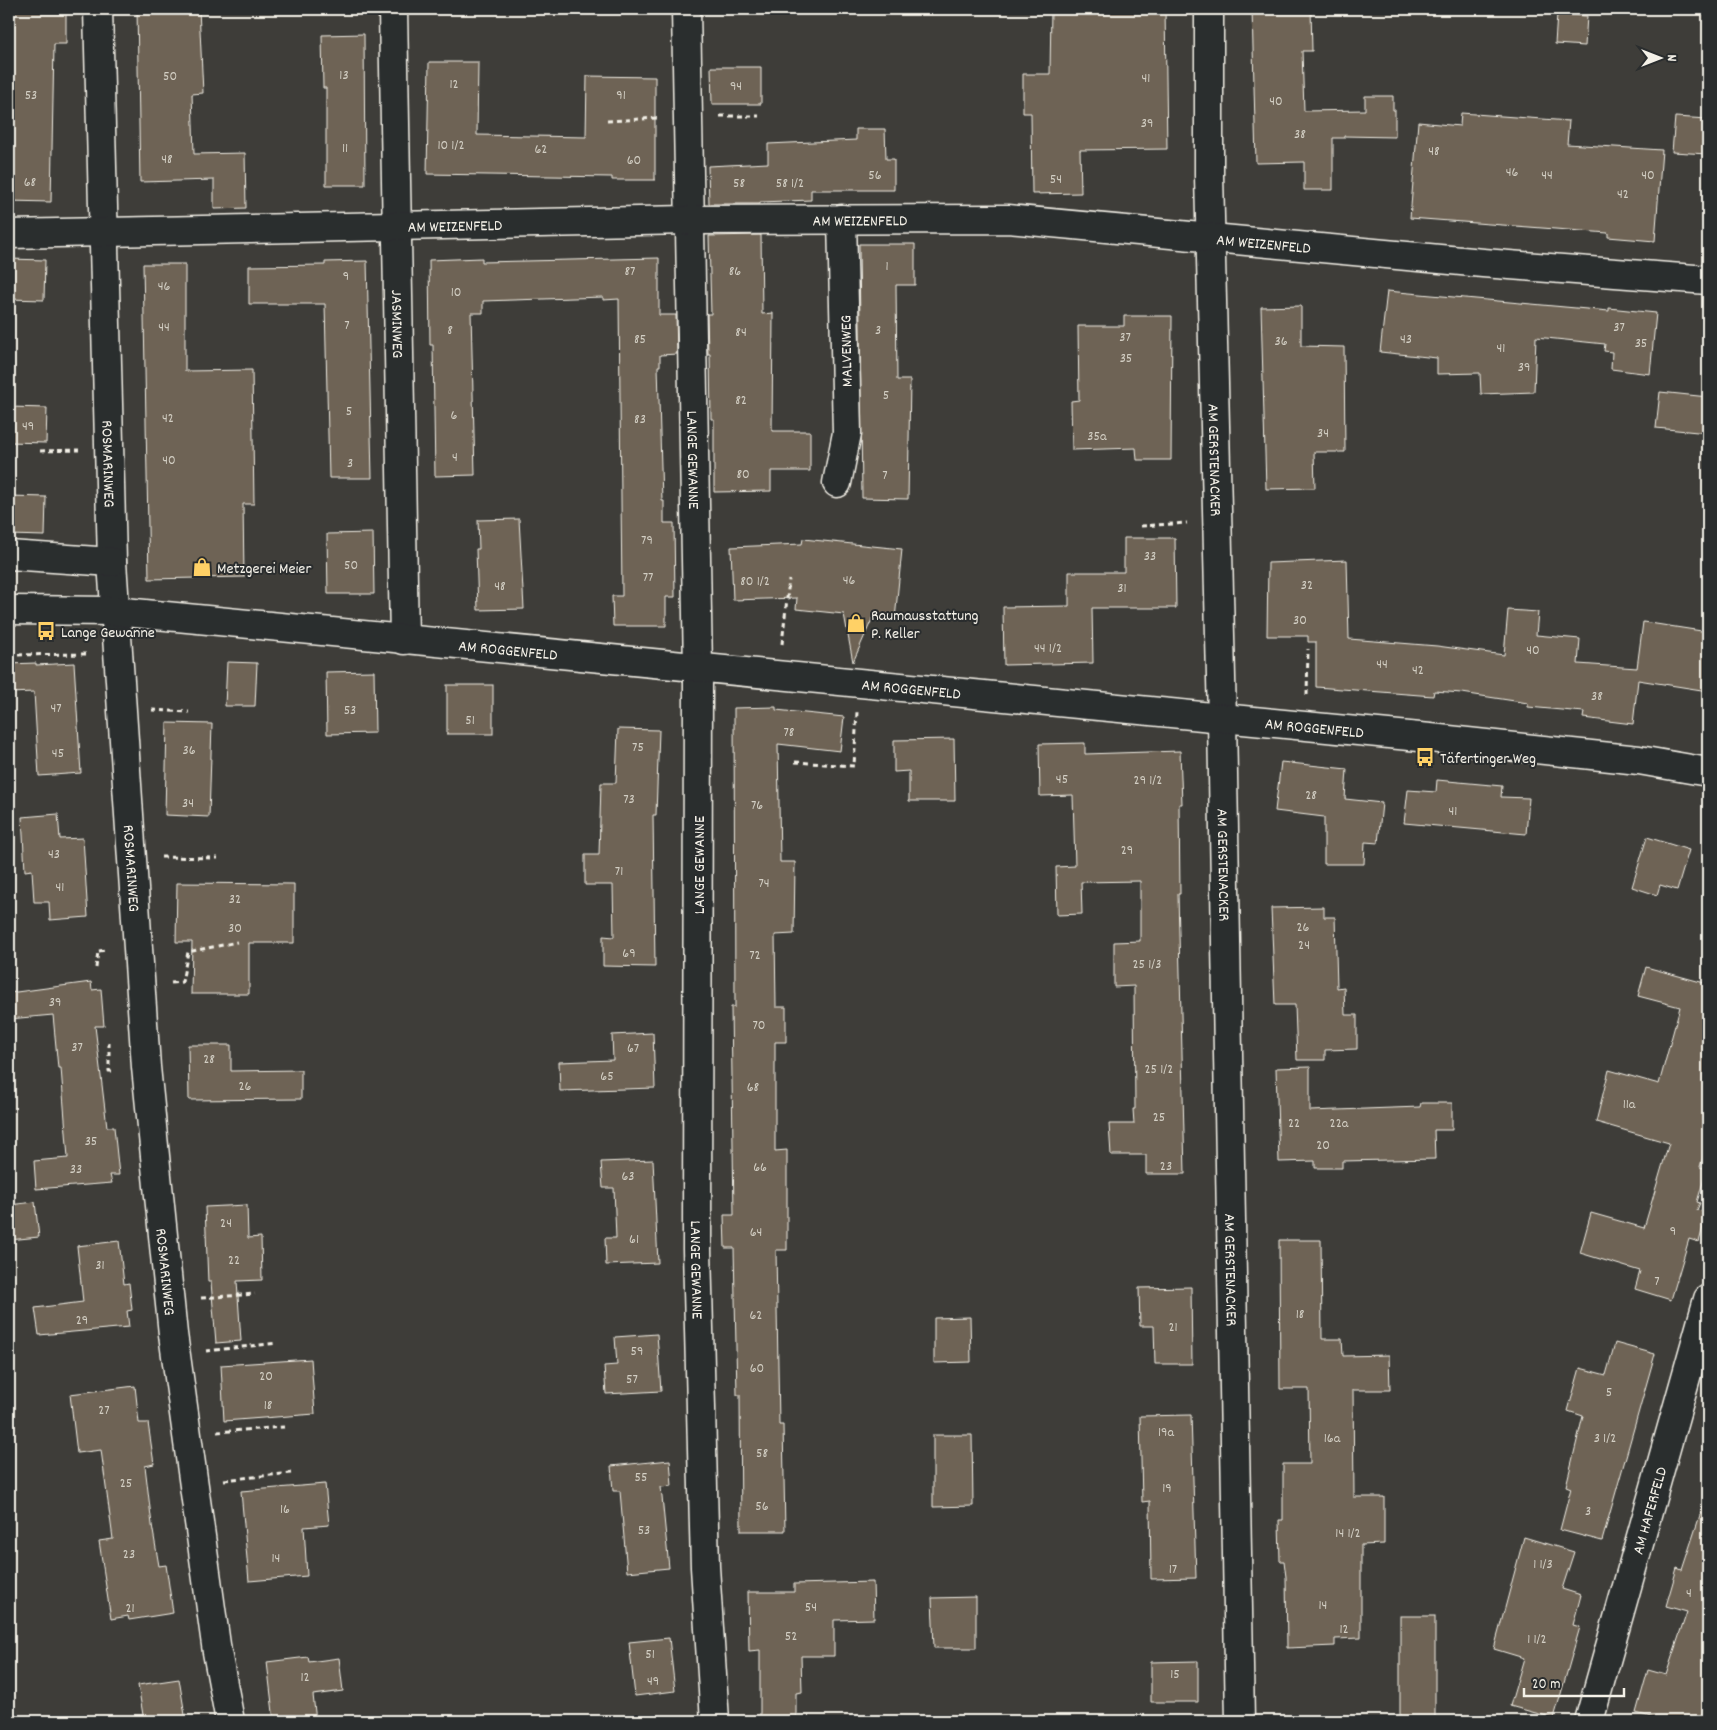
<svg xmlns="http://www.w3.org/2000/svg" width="1717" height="1730" viewBox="0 0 1717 1730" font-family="Dekko,sans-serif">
<rect width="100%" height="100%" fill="#3e3d39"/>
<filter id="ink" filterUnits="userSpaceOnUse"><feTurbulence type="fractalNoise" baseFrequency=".02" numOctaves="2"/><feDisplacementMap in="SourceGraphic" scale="10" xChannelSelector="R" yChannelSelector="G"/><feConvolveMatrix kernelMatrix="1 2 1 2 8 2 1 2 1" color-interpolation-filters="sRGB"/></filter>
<g filter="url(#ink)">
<g fill="#6e6354" stroke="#f4f1e8">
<polygon points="9,9 66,9 66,44 54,44 51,202 9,201"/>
<polygon points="137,9 199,9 203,93 192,94 194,154 245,153 246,208 214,209 214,180 140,182"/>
<polygon points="1051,9 1165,9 1167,149 1080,150 1081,193 1032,194 1031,113 1023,113 1023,74 1050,74"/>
<polygon points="1252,9 1311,9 1312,51 1302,51 1304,111 1365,110 1365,96 1393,96 1393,110 1395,110 1395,137 1344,136 1344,138 1333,138 1333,190 1304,190 1304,162 1256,163"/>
<polygon points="1557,14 1587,16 1585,46 1555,44"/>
<polygon points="364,34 365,185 326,185 326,88 323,88 322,35"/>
<polygon points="429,62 478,62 477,135 586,137 587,76 655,77 655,180 612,180 612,177 427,174"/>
<polygon points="711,67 761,67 761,104 712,104"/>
<polygon points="1461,113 1569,121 1567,144 1662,150 1655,241 1608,237 1608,233 1410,218 1418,122 1460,126"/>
<polygon points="1675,117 1708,119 1708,154 1672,152"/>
<polygon points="856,129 885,129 886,159 894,159 894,190 811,190 811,200 760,202 760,204 709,204 708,166 768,163 768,144 856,140"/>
<polygon points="761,235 762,314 773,313 772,431 810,431 810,471 771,471 771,491 714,492 714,419 711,419 710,354 708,354 707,314 711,314 709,236"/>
<polygon points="859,244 915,244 915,285 896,285 897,380 910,380 908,499 862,498"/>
<polygon points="482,258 482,262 659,258 659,315 676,315 677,354 660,355 660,366 658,366 662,501 664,501 664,523 674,523 675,597 666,597 666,626 613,626 612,596 622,596 619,299 603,300 603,297 483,301 483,313 471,313 475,475 435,476 433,345 430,345 429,260"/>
<polygon points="9,259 45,260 44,300 9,299"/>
<polygon points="367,261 372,478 329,478 325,304 249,304 249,266 325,265 325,262"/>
<polygon points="143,264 185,264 185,371 252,370 254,504 243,504 244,577 149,579"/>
<polygon points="1387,291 1609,311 1609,308 1656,313 1650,374 1611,369 1612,352 1604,351 1605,344 1536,337 1534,392 1481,394 1480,373 1437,374 1437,358 1380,352"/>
<polygon points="1301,306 1301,346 1344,347 1345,452 1314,452 1315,488 1266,489 1261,307"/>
<polygon points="1124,316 1172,316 1171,460 1137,460 1136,448 1072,450 1071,401 1079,400 1078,326 1124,326"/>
<polygon points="1660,392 1708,397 1708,433 1656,428"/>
<polygon points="9,407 47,408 46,443 9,442"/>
<polygon points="9,496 46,497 45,536 9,535"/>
<polygon points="519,519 524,609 478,610 476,549 479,549 478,520"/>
<polygon points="373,533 374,594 328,594 327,534"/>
<polygon points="1124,538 1175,538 1176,608 1092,608 1093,663 1004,665 1003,607 1069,606 1069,572 1124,572"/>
<polygon points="803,539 902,549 895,619 873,617 853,662 844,614 796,609 797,598 733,600 731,547 802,544"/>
<polygon points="1347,560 1349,639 1437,646 1504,655 1508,610 1538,612 1536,635 1580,639 1578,664 1637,668 1643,622 1708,632 1708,691 1638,680 1633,724 1583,718 1584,712 1528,707 1528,703 1462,693 1434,691 1433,696 1316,687 1316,642 1308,642 1308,636 1267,636 1268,563"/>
<polygon points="227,662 257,663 255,706 225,706"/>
<polygon points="36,663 36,665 74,663 81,773 39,776 34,692 9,693 9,664"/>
<polygon points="374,671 375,733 327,734 326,672"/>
<rect x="447" y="685" width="46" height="49"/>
<polygon points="776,707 776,710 844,717 840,751 778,744 780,862 795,862 794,934 775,935 776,1007 786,1007 786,1042 775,1042 775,1151 787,1150 787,1250 776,1250 779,1425 783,1425 785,1531 741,1531 740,1395 737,1395 734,1248 725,1248 724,1215 734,1215 731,1007 735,1007 734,708"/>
<polygon points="167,723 212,724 209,817 165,815"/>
<polygon points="618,729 659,730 656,815 653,815 655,967 603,966 603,936 614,937 613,885 585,885 585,855 599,855 601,783 616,783"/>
<polygon points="954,739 955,801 909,801 909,771 894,772 894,740"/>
<polygon points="1085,743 1085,754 1180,751 1182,804 1179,804 1180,894 1178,894 1185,1174 1146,1174 1146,1155 1111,1155 1109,1124 1134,1124 1133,1109 1135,1109 1134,986 1114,987 1114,942 1140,941 1140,881 1081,882 1082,914 1057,915 1056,867 1075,866 1073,795 1040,796 1039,744"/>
<polygon points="1281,762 1347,769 1345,799 1382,803 1378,843 1365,842 1364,864 1324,864 1324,817 1275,811"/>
<polygon points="1437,780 1502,786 1501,797 1529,798 1526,834 1404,823 1408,790 1436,792"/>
<polygon points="58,814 60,839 83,838 88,917 50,920 49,902 34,902 32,870 25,871 22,817"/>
<polygon points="1647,837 1689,850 1677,890 1660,885 1657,895 1632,887"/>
<polygon points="177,883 294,884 294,943 249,943 249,994 191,994 192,942 176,942"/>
<polygon points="1324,907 1324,917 1335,917 1337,988 1344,987 1345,1015 1357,1015 1357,1049 1325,1050 1325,1060 1297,1060 1295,1005 1275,1005 1271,908"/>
<polygon points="1646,967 1708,984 1708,1140 1700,1167 1707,1169 1697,1202 1700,1203 1697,1210 1707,1212 1699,1242 1689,1239 1671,1300 1635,1289 1640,1271 1580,1253 1591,1213 1644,1228 1669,1143 1596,1122 1609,1070 1659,1084 1680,1007 1638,996"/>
<polygon points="91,982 92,990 101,989 104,1026 95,1026 107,1127 114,1127 119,1175 110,1175 112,1183 36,1189 34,1161 68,1158 61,1068 58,1068 53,1015 9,1019 9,993"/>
<polygon points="653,1033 655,1088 560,1091 559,1062 613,1060 612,1035"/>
<polygon points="188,1045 231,1045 231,1071 301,1070 301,1099 189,1100"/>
<polygon points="1310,1067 1310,1111 1420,1107 1421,1103 1452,1103 1452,1130 1434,1130 1435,1159 1342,1161 1342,1168 1315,1168 1315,1161 1279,1162 1276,1068"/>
<polygon points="653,1160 658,1263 606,1265 605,1238 616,1238 614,1188 603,1188 601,1162"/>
<polygon points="35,1202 39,1237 9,1240 9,1205"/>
<polygon points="247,1205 248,1238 261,1237 262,1280 237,1281 241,1341 216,1343 211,1282 208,1282 205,1207"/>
<polygon points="1279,1240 1321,1240 1322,1339 1342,1339 1343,1356 1389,1355 1390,1390 1353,1390 1354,1497 1384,1497 1384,1544 1361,1545 1361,1638 1335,1639 1335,1646 1287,1648 1286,1577 1284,1561 1280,1561 1279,1520 1283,1520 1283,1464 1310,1464 1309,1389 1280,1389"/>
<polygon points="119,1241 124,1284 129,1283 132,1310 127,1311 129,1327 39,1335 35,1308 83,1302 77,1246"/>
<polygon points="1191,1287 1192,1364 1155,1364 1154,1326 1140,1326 1139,1288"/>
<polygon points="970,1317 971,1362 934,1363 934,1318"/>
<polygon points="657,1334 661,1391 606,1394 604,1366 617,1365 615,1337"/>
<polygon points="1615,1343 1655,1354 1602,1541 1560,1530 1571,1488 1566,1486 1583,1416 1568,1411 1580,1368 1606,1375"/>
<polygon points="311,1359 315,1414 224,1421 221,1365"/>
<polygon points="135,1386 139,1423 148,1423 154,1464 145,1466 152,1525 159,1566 166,1565 173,1613 129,1620 128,1616 111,1619 99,1541 113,1539 101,1450 77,1453 70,1394"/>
<polygon points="1191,1415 1196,1578 1151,1579 1150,1501 1142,1502 1140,1416"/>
<polygon points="933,1435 972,1435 973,1506 933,1507"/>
<polygon points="670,1460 672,1486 661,1487 669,1568 627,1572 620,1491 613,1491 611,1466"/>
<polygon points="325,1484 329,1525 304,1527 307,1576 249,1581 241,1491"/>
<polygon points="1703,1506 1708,1507 1708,1693 1700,1721 1666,1721 1636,1713 1648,1670 1666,1675 1687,1612 1666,1606 1677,1568 1682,1570"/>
<polygon points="1524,1537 1574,1552 1562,1589 1581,1595 1573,1625 1580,1627 1554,1718 1510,1706 1524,1658 1494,1649"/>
<polygon points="873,1582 874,1619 834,1620 834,1656 801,1656 802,1692 796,1693 796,1721 760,1721 760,1650 749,1651 748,1592 794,1592 794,1584"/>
<polygon points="976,1597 976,1648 934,1648 932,1598"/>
<rect x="1400" y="1616" width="35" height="105"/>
<polygon points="669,1638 675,1691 635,1696 629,1642"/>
<polygon points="308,1657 309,1662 339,1658 343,1691 313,1695 316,1721 274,1721 267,1662"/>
<polygon points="1198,1661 1198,1702 1151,1702 1151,1662"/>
<polygon points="179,1679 186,1721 144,1721 138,1685"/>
</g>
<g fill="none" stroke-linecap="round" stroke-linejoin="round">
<g stroke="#f4f1e8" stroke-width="31">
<g id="minor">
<path id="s1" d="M98 9 112 562 146 1067 173 1334 217 1652 230 1721"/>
<path id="s2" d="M393 9 404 640"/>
<path id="s3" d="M686 9 698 669 697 1249 705 1567 715 1721"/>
<path id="s4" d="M1209 9V175L1222 719 1240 1721"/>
<path id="s5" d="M9 234 689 220 1008 219 1483 263 1708 280"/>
<polyline points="837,483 847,433 842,219"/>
<polyline points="9,555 112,562"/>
<path id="s6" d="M9 610 114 611 1430 738 1639 760 1708 772"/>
<path id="s7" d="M1589 1721 1708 1299"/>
</g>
</g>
<g stroke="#f4f1e8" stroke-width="3" stroke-dasharray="5 4" stroke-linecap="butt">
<polyline points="720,116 759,116"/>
<polyline points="607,121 658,118"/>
<polyline points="40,451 79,450"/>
<polyline points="1141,526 1187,523"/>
<polyline points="782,644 789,580"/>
<polyline points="9,655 88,654"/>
<polyline points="1307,695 1308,649"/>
<polyline points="152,710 189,712"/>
<polyline points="795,762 854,766 857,712"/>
<polyline points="161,857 218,858"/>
<polyline points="96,968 98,951 107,950"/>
<polyline points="171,983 182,982 188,952 237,942"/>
<polyline points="109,1042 109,1071 116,1071"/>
<polyline points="201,1298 255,1294"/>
<polyline points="206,1351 277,1343"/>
<polyline points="217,1432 284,1427"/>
<polyline points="224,1480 291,1473"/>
</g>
<use href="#minor" stroke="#2a2d2e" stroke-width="28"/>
</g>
</g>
<defs>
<g id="shop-bare" transform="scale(1.5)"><path d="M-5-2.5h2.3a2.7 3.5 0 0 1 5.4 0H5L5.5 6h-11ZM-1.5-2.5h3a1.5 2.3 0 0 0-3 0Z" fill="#ffd166" stroke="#2a2d2e" stroke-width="2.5" paint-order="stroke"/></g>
<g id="bus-bare" transform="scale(1.5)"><path d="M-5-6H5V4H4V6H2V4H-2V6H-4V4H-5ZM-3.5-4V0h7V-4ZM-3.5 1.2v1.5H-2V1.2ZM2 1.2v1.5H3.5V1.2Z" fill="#ffd166" stroke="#2a2d2e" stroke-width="2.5" paint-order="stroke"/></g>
</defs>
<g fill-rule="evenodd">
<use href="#shop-bare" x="202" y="567"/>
<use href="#shop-bare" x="856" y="623"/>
<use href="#bus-bare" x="46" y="631"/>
<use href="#bus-bare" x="1425" y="757"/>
</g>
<g text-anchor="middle" stroke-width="4" stroke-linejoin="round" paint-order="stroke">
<g font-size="14" fill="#d2cec3">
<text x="344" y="79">13</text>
<text x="170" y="80">50</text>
<text x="1146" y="82">41</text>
<text x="454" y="88">12</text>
<text x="736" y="90">94</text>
<text x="31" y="99">53</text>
<text x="621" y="99">91</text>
<text x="1276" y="105">40</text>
<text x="1147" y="127">39</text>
<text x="1300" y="138">38</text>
<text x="451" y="149">10 1/2</text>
<text x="345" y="152">11</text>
<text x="541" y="153">62</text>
<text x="1434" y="155">48</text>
<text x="167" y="163">48</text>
<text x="634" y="164">60</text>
<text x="1512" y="176">46</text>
<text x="875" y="179">56</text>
<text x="1547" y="179">44</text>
<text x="1648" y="179">40</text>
<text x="1056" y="183">54</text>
<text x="30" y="186">68</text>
<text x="739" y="187">58</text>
<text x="790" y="187">58 1/2</text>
<text x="1623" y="198">42</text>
<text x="887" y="270">1</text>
<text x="630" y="275">87</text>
<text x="735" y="275">86</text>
<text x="346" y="280">9</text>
<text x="164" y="290">46</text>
<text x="456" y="296">10</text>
<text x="347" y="329">7</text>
<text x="164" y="331">44</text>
<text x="1619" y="331">37</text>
<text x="450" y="334">8</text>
<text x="878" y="334">3</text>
<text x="741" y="336">84</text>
<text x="1125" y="341">37</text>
<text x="640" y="343">85</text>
<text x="1406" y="343">43</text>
<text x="1281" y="345">36</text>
<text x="1641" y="347">35</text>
<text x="1501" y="352">41</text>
<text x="1126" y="362">35</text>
<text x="1524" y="371">39</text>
<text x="886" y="399">5</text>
<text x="741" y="404">82</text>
<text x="349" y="415">5</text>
<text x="454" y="419">6</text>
<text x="168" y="422">42</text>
<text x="640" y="423">83</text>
<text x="28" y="430">49</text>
<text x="1323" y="437">34</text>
<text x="1097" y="440">35a</text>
<text x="455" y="461">4</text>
<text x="169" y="464">40</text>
<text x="350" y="467">3</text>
<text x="743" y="478">80</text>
<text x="885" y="479">7</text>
<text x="647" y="544">79</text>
<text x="1150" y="560">33</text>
<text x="351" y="569">50</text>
<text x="648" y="581">77</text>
<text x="849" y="584">46</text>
<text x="755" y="585">80 1/2</text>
<text x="1307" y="589">32</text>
<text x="500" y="590">48</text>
<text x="1122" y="592">31</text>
<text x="1300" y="624">30</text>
<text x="1048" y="652">44 1/2</text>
<text x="1533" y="654">40</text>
<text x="1382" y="668">44</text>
<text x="1418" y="674">42</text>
<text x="1597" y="700">38</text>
<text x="56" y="712">47</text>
<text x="350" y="714">53</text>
<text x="470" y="724">51</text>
<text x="789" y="736">78</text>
<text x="638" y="751">75</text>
<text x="189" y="754">36</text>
<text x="58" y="757">45</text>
<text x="1062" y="783">45</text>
<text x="1148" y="784">29 1/2</text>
<text x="1311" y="799">28</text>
<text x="629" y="803">73</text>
<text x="188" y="807">34</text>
<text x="757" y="809">76</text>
<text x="1453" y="815">41</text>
<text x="1127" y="854">29</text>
<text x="54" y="858">43</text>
<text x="619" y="875">71</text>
<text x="764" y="887">74</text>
<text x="60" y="891">41</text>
<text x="235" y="903">32</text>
<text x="1303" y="931">26</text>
<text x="235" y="932">30</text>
<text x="1304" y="949">24</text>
<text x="629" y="957">69</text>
<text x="755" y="959">72</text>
<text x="1147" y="968">25 1/3</text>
<text x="55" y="1006">39</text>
<text x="759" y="1029">70</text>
<text x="77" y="1051">37</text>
<text x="633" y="1052">67</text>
<text x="209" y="1063">28</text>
<text x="1159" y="1073">25 1/2</text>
<text x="607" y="1080">65</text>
<text x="245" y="1090">26</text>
<text x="753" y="1091">68</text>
<text x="1629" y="1108">11a</text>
<text x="1159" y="1121">25</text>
<text x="1294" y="1127">22</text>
<text x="1339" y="1127">22a</text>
<text x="91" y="1145">35</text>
<text x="1323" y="1149">20</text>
<text x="1166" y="1170">23</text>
<text x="760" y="1171">66</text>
<text x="76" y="1173">33</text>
<text x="628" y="1180">63</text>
<text x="226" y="1227">24</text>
<text x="1673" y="1235">9</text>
<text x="756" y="1236">64</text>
<text x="634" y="1243">61</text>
<text x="234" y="1264">22</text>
<text x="100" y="1269">31</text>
<text x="1657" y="1285">7</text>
<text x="1300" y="1318">18</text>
<text x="756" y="1319">62</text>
<text x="82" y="1324">29</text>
<text x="1173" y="1331">21</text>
<text x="637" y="1355">59</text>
<text x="757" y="1372">60</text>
<text x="266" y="1380">20</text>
<text x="632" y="1383">57</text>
<text x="1609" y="1396">5</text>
<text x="268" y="1409">18</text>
<text x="104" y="1414">27</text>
<text x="1166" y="1436">19a</text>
<text x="1332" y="1442">16a</text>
<text x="1605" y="1442">3 1/2</text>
<text x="762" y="1457">58</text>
<text x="641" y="1481">55</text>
<text x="126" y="1487">25</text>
<text x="1167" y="1492">19</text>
<text x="762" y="1510">56</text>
<text x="285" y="1513">16</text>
<text x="1588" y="1515">3</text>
<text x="644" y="1534">53</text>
<text x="1348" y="1537">14 1/2</text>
<text x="129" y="1558">23</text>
<text x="276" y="1562">14</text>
<text x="1543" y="1568">1 1/3</text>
<text x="1173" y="1573">17</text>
<text x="1689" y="1597">4</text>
<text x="1323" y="1609">14</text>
<text x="811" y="1611">54</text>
<text x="130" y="1612">21</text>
<text x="1344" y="1633">12</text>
<text x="791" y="1640">52</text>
<text x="1537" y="1643">1 1/2</text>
<text x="650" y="1658">51</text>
<text x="1175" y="1678">15</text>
<text x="305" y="1681">12</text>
<text x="653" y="1685">49</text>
</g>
<g font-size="16" fill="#f4f1e8" stroke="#2a2d2e">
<text dy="6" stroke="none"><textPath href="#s5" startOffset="851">AM WEIZENFELD</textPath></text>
<text dy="6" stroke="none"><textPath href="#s5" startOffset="446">AM WEIZENFELD</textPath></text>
<text dy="6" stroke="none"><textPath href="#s5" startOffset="1256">AM WEIZENFELD</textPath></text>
<text dy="6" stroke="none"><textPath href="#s2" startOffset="315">JASMINWEG</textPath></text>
<text transform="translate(845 351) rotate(-91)" y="6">MALVENWEG</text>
<text dy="6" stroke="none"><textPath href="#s3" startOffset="451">LANGE GEWANNE</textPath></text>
<text dy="6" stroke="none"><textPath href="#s4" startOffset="451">AM GERSTENACKER</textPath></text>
<text dy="6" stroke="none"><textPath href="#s1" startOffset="455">ROSMARINWEG</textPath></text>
<text dy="6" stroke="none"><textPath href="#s6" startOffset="501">AM ROGGENFELD</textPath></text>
<text dy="6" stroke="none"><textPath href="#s6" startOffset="906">AM ROGGENFELD</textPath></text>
<text dy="6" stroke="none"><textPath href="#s6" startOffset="1311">AM ROGGENFELD</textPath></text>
<text transform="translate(698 865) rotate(-90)" y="6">LANGE GEWANNE</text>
<text dy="6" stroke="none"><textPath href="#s4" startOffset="856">AM GERSTENACKER</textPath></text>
<text dy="6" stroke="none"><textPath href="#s1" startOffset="860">ROSMARINWEG</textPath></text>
<text dy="6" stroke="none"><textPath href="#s3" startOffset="1261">LANGE GEWANNE</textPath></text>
<text dy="6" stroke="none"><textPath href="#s4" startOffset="1261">AM GERSTENACKER</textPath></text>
<text dy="6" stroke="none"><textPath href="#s1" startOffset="1265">ROSMARINWEG</textPath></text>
<text dy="6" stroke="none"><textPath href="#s7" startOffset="219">AM HAFERFELD</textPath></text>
</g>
<g font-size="16" fill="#f4f1e8" stroke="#2a2d2e" text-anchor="start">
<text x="217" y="573">Metzgerei Meier</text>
<text x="871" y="620">Raumausstattung<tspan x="871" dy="18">P. Keller</tspan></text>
<text x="61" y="637">Lange Gewanne</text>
<text x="1440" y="763">Täfertinger Weg</text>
</g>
</g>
<rect width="1717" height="1730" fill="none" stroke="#2a2d2e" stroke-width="30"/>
<rect x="15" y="15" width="1687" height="1700" fill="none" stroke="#f4f1e8" stroke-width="2" filter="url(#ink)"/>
<g transform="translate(1660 58) rotate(90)" stroke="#2a2d2e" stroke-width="4" paint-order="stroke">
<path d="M0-4L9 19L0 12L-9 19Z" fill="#f4f1e8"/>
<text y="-8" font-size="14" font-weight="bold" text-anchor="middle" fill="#f4f1e8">N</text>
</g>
<path d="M1524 1688v8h100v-8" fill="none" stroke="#f4f1e8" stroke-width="2.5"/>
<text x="1532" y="1688" font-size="15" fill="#f4f1e8" stroke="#2a2d2e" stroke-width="4" paint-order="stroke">20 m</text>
</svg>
